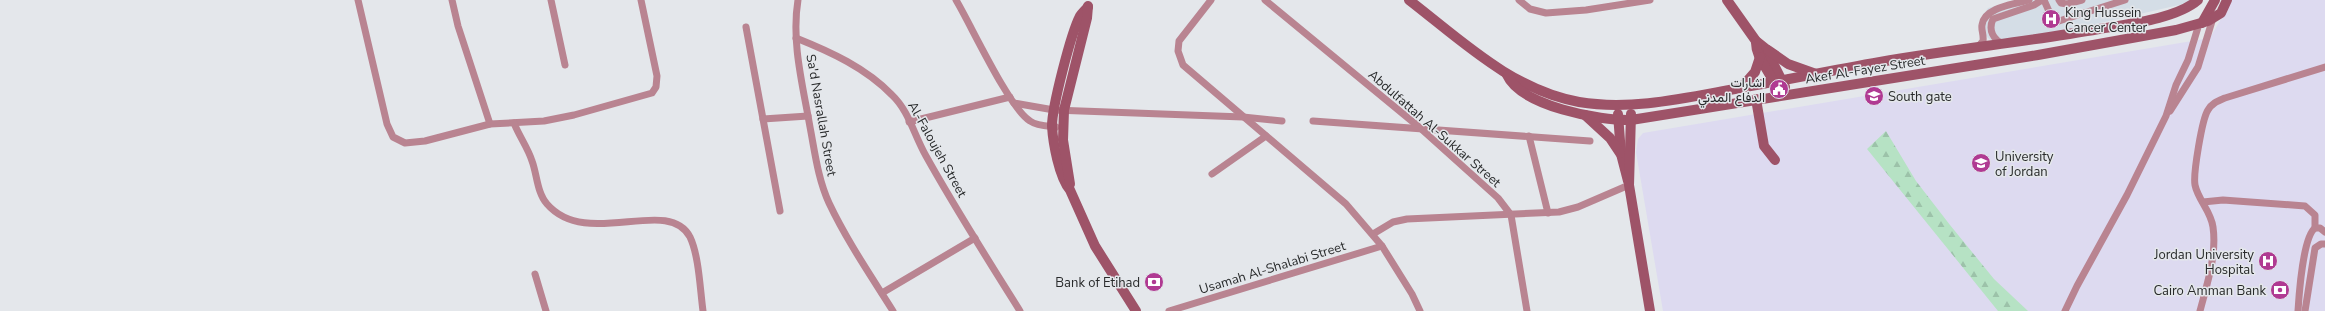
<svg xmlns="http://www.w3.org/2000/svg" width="2325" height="311" viewBox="0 0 2325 311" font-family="'Nunito Sans',Vazirmatn,sans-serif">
<defs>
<pattern id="forest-firs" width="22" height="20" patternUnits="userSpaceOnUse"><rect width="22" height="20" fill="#b6e2c4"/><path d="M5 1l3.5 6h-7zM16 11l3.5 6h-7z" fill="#9cc2a9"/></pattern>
</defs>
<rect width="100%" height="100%" fill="#e4e7eb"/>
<polygon fill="#d4dde6" points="2018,0 2201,0 2078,28 1992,41 1988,38 1984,34 1983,15 1988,8"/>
<polygon fill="#dddaf0" points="2232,0 2325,0 2325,311 1663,311 1636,152 1638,139 1643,133 2210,38"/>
<polygon fill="url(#forest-firs)" points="1886,131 1916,181 1950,225 1994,279 2028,311 1998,311 1867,149"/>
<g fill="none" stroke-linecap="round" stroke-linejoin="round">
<g stroke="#b98491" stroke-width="7">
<polyline points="358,0 387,124 393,137 405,143 425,141 490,124 544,121 574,115 652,93 656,87 657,76 641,0"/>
<polyline points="452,0 458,26 490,124"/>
<polyline points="551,0 565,65"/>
<path d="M798 0C791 42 803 86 810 127 815 153 818 179 829 203 847 241 871 276 893 311"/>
<path d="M956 0C971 25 1009 108 1030 121 1037 126 1047 126 1056 127"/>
<polyline points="1211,0 1179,41 1178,51 1183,65 1346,204 1382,246 1412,294 1420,311"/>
<polyline points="1265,0 1419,127 1498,198 1511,215 1527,311"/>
<polyline points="1519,0 1530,9 1546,13 1586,10 1650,0"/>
<polyline points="2044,0 2052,18 2059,21 2125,0"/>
<polyline points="2059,0 2061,3 2067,4 2082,0"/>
<polyline points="746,27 780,211"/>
<path d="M796 38C831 52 866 68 892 95 909 111 914 135 926 156 955 208 988 260 1020 311"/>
<path d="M2004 44C1993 40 1988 30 1993 19L2034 5 2042 0"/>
<path d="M1978 47 1983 41C1984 35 1981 30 1982 25 1984 7 2016 4 2029 0"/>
<polyline points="1014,103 1054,110 1243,117 1282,121"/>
<polyline points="2170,111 2198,67 2213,18"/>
<polyline points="763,119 808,116"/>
<polyline points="1313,121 1590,141"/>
<polyline points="909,122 1010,97"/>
<path d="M514 123C519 136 528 148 532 161 537 174 537 193 547 204 587 250 668 195 690 237 699 256 700 289 703 311"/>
<polyline points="1529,136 1548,213"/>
<polyline points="1212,174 1266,136"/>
<polyline points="2203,202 2223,200 2305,206 2315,215 2315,228"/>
<polyline points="1373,234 1393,222 1407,219 1559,212 1578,207 1629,185"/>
<polyline points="535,274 546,311"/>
<polyline points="882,293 975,238"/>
<polyline points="1169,311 1382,246"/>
<polyline points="2065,311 2077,286 2127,195 2166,116 2176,85 2188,60 2199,24"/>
<path d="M2200 311C2207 284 2217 255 2213 227 2211 211 2198 200 2195 185 2193 174 2202 119 2208 110 2212 103 2218 101 2225 98L2325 67"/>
<path d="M2298 311C2299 295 2303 237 2315 228H2320L2325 232"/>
<polyline points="2305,311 2315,248 2321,244 2325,244"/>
</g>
<g stroke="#9e5368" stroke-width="10">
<path d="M1409 0C1461 40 1512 90 1579 102 1627 110 1676 100 1724 91 1776 82 1828 71 1880 62 1953 49 2026 42 2099 29 2128 24 2176 19 2198 0"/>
<polyline points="1727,0 1756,41 1766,49 1785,87"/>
<path d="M1088 7C1085 10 1082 13 1080 16 1071 33 1052 107 1052 126 1053 143 1059 177 1070 190L1095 246 1136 311"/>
<polyline points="2202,23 2215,0"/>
<path d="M1756 41C1755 59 1772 72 1776 89"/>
<polyline points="1768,50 1788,64 1816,74"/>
<path d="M1507 75C1521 106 1600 121 1631 120L2038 55 2176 30 2208 21 2221 13 2227 0"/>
<polyline points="1741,88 1755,72 1760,57"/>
<polyline points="1756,99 1764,146 1775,160"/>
<polyline points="1618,114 1621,154 1628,181"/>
<polyline points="1631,114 1629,185 1650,311"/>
<polyline points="1585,115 1610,138 1620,153"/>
<polyline points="1070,184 1063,140 1064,110 1087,18 1088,6"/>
</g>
</g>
<defs>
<g id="hospital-disc" transform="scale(1)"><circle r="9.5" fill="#b03a92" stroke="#e4e7eb"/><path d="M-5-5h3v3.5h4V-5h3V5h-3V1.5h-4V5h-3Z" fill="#fff"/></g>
<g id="civic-disc" transform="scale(1)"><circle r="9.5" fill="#b03a92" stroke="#e4e7eb"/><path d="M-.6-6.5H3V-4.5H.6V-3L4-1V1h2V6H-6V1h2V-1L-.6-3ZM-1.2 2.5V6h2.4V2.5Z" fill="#fff"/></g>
<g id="university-disc" transform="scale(1)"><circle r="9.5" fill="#b03a92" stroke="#e4e7eb"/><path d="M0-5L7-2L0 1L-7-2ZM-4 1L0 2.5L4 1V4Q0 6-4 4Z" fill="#fff"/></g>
<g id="bank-disc" transform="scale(1)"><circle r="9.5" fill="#b03a92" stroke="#e4e7eb"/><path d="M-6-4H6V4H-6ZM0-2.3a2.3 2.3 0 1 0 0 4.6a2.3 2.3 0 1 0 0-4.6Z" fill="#fff"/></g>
</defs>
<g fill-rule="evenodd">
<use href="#hospital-disc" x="2051" y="19"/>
<use href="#civic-disc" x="1779" y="89"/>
<use href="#university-disc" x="1874" y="96"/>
<use href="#university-disc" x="1981" y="163"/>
<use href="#hospital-disc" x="2268" y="261"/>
<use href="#bank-disc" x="1154" y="282"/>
<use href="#bank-disc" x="2280" y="290"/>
</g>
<g text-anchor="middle" stroke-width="3" stroke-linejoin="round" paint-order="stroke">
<g font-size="13" fill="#282a2b" stroke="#e4e7eb" text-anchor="end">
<text x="2065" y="17" text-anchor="start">King Hussein<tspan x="2065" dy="15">Cancer Center</tspan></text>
<text x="1765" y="87">اشارات<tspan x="1765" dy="15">الدفاع المدني</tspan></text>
<text x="1888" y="101" text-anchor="start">South gate</text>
<text x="1995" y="161" text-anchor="start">University<tspan x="1995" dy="15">of Jordan</tspan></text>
<text x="2254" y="259">Jordan University<tspan x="2254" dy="15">Hospital</tspan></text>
<text x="1140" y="287">Bank of Etihad</text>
<text x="2266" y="295">Cairo Amman Bank</text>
</g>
<g font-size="13" fill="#282a2b" stroke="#e4e7eb">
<text transform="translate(1865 69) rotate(-9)" y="5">Akef Al-Fayez Street</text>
<text transform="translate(822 115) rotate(80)" y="5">Sa'd Nasrallah Street</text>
<text transform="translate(1435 128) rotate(41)" y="5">Abdulfattah Al-Sukkar Street</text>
<text transform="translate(938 149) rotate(61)" y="5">Al-Faloujeh Street</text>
<text transform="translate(1272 267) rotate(-17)" y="5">Usamah Al-Shalabi Street</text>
</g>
</g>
</svg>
